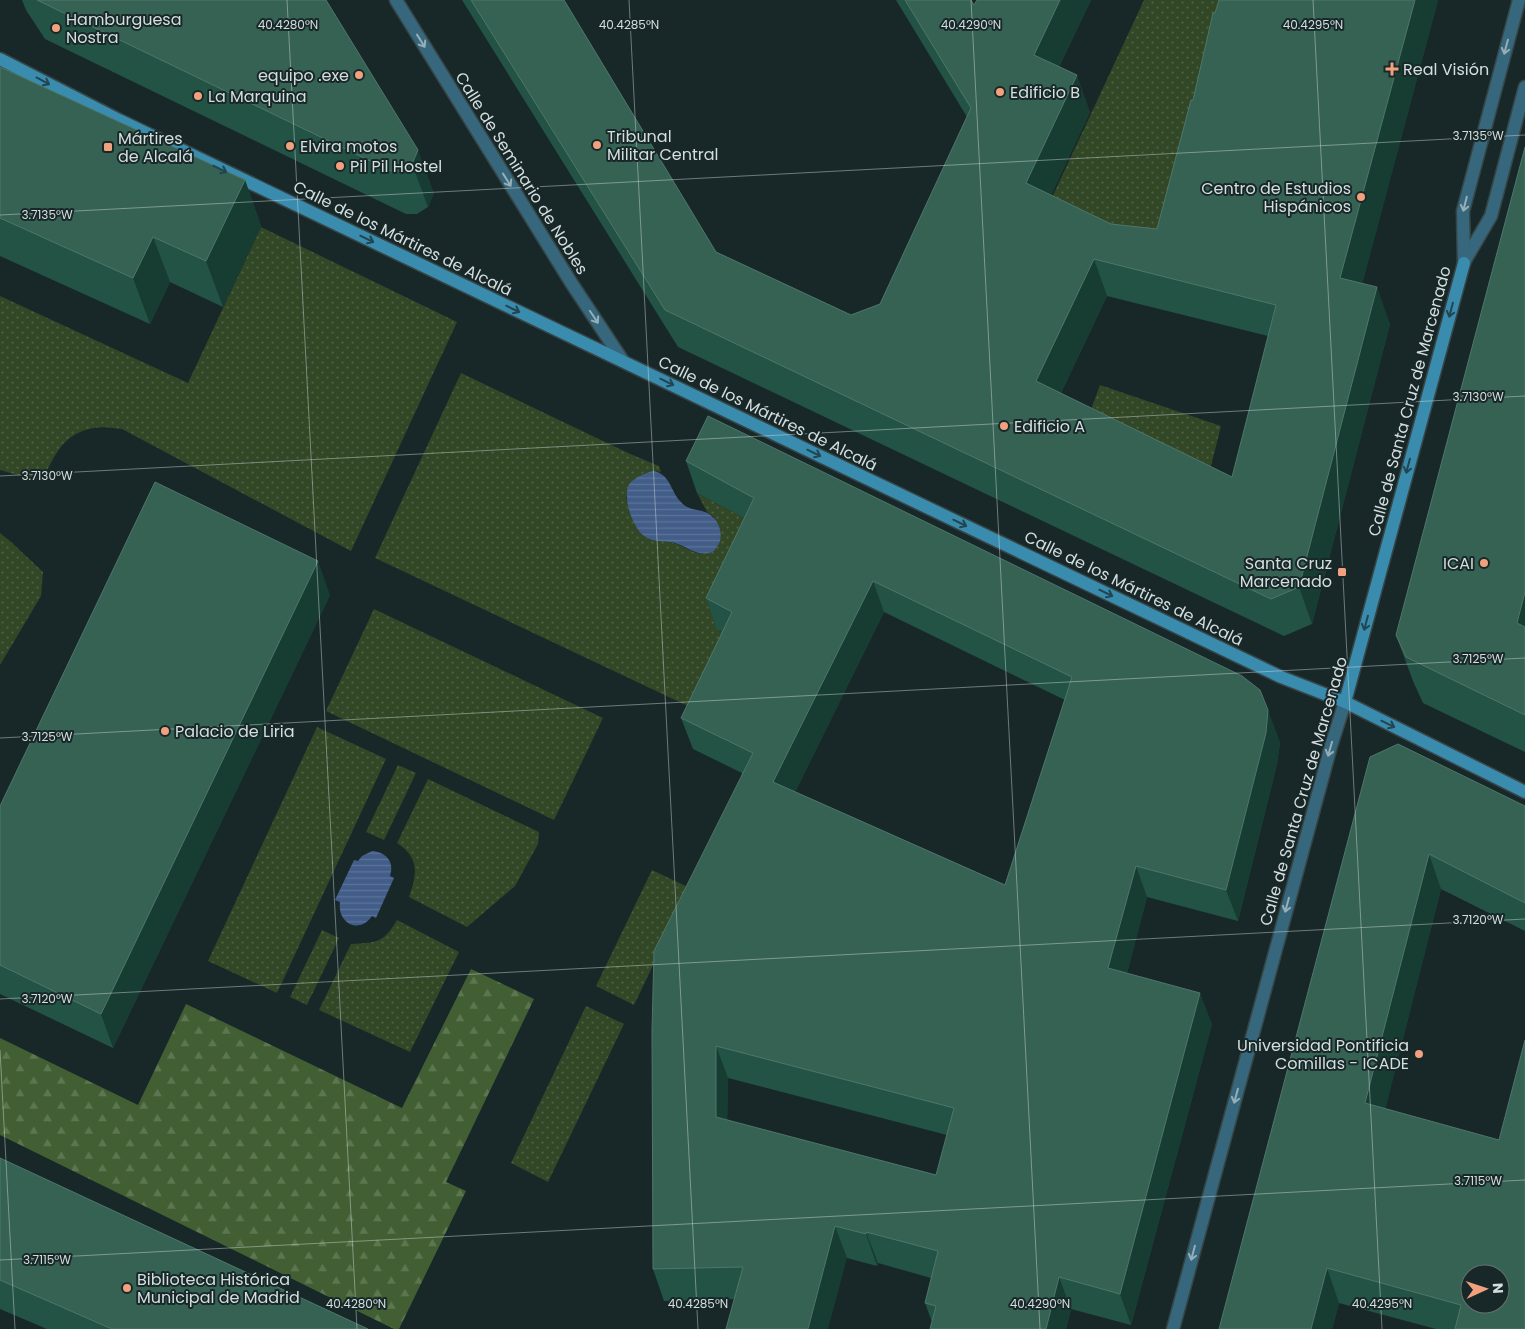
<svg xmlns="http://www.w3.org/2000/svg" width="1525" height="1329" viewBox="0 0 1525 1329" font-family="Poppins,sans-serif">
<defs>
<pattern id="forest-firs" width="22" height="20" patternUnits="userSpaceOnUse" patternTransform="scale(1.25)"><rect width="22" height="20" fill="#415f33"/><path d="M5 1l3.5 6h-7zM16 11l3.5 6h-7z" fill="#5c7650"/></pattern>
<pattern id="garden-dots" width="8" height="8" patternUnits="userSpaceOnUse" patternTransform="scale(1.25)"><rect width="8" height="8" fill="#314726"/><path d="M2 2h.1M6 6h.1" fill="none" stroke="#4e6145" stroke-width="1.8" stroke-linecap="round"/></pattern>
<pattern id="water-rules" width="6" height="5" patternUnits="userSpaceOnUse" patternTransform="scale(1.25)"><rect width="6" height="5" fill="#425d88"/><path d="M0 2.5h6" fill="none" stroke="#5c7498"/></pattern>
</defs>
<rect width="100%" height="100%" fill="#182829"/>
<polygon fill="url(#forest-firs)" points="471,969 534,999 446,1182 466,1191 399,1329 394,1329 0,1135 0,1038 138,1105 186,1004 402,1108"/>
<g fill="url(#garden-dots)">
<polygon points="1144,0 1228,0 1162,265 1041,221"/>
<path d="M261 227 457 322 351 551 122 429C113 428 103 426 94 428 64 433 55 454 43 479H31L0 470V296L188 383Z"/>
<polygon points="461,373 628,453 659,466 661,472 654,471 626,497 633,520 644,536 677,544 694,552 703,554 714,517 707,512 697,493 765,529 717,630 744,643 709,716 375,558"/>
<polygon points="1100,385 1221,426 1204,494 1082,434"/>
<polygon points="0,533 10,541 43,572 41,596 0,665"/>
<polygon points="374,609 603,718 554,820 326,711"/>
<polygon points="317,727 386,759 277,993 208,961"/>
<polygon points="398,765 416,773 384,840 366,832"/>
<path d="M428 779 539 832 538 844 515 886 467 927 409 897C417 874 420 858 397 843Z"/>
<polygon points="652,870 690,888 634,1005 596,986"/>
<path d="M397 920 459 952 410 1052 319 1010 351 944C377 942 383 944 397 920Z"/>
<polygon points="322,930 339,938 307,1005 290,997"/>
<polygon points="586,1006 624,1024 548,1182 511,1163"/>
</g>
<g fill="url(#water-rules)">
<path d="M654 471C671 475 670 491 681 502 688 510 696 509 705 512 716 516 723 529 720 541 719 544 716 548 714 551 700 558 691 549 678 544 668 540 654 543 644 536 633 528 621 496 630 483 636 477 647 472 654 471Z"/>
<path d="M372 851C386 852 395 862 390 876L394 878 376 918 372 916C359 935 337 923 340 902L335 900 354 860 358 861 362 856Z"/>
</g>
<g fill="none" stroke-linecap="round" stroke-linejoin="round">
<g stroke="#364546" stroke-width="15">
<g id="street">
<polyline points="396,0 572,284 623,361"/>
<polyline points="1464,262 1491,216 1525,87"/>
<polyline points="1464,263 1463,211 1519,0"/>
<polyline points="1173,1329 1331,746 1345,702"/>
</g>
</g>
<g stroke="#364546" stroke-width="15">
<g id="secondary">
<polyline points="0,59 119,120 1281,677 1345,702 1525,792"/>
<polyline points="1345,702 1464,263"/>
</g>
</g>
<use href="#street" stroke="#37677c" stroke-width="12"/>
<use href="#secondary" stroke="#3a8cae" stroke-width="12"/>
</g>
<g fill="#235344" fill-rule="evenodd">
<polygon points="22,0 326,0 434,193 428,207 417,214 406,214 45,39 26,10"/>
<path d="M462 0H564L716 252 851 315 880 304 967 117 896 0H971L974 5 977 0H1091L1059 67 1090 112 1051 195 1111 224 1157 229 1193 100 1219 0H1438L1362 284 1390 324 1312 624 1284 636 678 347ZM1107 296 1268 336 1232 477 1061 393Z"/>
<polygon points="0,67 245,180 261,226 223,307 170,282 150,324 0,256"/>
<polygon points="1525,147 1525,752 1423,703 1413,681 1396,635"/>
<path d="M686 461 1280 742 1277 764 1238 921 1147 897 1127 973 1212 1024 1131 1325 1071 1309 1066 1329H930L932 1322 925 1303 931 1278 878 1263 877 1266 847 1258 734 1299 664 1301 653 1269 742 773 693 749 681 718 722 632 717 630 706 598 744 518 697 493ZM884 612 1065 700 1005 885 795 792ZM728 1078 947 1135 936 1175 727 1120Z"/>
<polygon points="330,595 113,1048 0,994 0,806"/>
<polygon points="1370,757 1525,806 1525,931 1441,889 1385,1109 1525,1329 1436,1329 1339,1303 1332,1329 1219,1329"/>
<polygon points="0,1158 368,1329 47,1329 0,1309"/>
</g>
<g fill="#173c32">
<polygon points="1060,0 1091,0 1047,92 1034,55"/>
<polygon points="1415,0 1438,0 1354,315 1340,278"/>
<polygon points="1077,75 1090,112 1040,220 1026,183"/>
<polygon points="418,150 434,193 428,207 412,164"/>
<polygon points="245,180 261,226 223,307 206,261"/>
<polygon points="153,237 170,282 150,324 133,278"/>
<polygon points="1094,259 1107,296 1049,418 1036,381"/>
<polygon points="1377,287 1390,324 1312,624 1299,587"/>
<polygon points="318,561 330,595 113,1048 101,1014"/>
<polygon points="873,581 884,612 785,813 773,782"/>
<polygon points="1525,592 1525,645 1517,623"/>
<polygon points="1268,710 1280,742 1277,764 1238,921 1226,890"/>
<polygon points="1429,854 1441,889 1378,1138 1365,1103"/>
<polygon points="1136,866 1147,897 1120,1000 1108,968"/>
<polygon points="1200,993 1212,1024 1131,1325 1120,1294"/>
<polygon points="716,1046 728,1078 727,1148 716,1117"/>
<polygon points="835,1226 847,1258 828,1329 808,1329"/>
<polygon points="866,1232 878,1263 877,1266 866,1234"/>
<polygon points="1327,1268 1339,1303 1332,1329 1311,1329"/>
<polygon points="1059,1277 1071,1309 1066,1329 1046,1329"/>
</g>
<g fill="#366254" stroke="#4f766a" fill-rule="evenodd">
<polygon points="37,0 326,0 418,150 412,164 401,171 391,171"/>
<path d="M471 0H564L716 252 851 315 880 304 971 108 905 0H971L974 5 977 0H1060L1034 55 1077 75 1026 183 1111 224 1157 229 1191 100H1193L1213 13H1215L1219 0H1415L1340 278 1377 287 1299 587 1271 599 665 310ZM1094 259 1276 305 1232 477 1036 381Z"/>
<polygon points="0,67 245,180 206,261 153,237 133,278 0,218"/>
<polygon points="1525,147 1525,592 1517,623 1525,627 1525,715 1406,657 1396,635"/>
<path d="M708 416 1242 676 1260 690 1268 710 1266 733 1226 890 1136 866 1108 968 1200 993 1120 1294 1059 1277 1046 1329H930L936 1306 925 1303 938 1251 866 1232V1234L835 1226 808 1329H726L743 1267 653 1269 652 1031 654 951 753 753 681 718 732 612 706 598 754 498 686 461ZM873 581 1072 677 1005 885 773 782ZM716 1046 954 1108 936 1175 716 1117Z"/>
<polygon points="155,482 318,561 101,1014 0,965 0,806"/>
<path d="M1398 744 1525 806V903L1429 854 1365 1103 1499 1140 1525 1040V1329H1455L1461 1305 1327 1268 1311 1329H1219L1370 757ZM1470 1274H1500V1304H1470Z"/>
<polygon points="0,1158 368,1329 112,1329 0,1280"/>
</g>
<defs><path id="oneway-shaft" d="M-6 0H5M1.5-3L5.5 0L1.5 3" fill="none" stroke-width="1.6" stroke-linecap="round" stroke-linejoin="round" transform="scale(1.25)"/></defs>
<g stroke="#96aeb7">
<use href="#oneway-shaft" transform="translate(421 41) rotate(58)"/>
<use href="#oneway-shaft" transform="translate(1506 47) rotate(105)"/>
<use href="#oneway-shaft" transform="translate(507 180) rotate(58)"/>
<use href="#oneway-shaft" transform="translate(1465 204) rotate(104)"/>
<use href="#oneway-shaft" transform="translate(594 317) rotate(56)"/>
<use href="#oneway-shaft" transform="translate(1330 749) rotate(106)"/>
<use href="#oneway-shaft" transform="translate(1287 905) rotate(105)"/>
<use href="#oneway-shaft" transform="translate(1236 1096) rotate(105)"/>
<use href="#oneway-shaft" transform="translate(1193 1253) rotate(105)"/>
</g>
<g stroke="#224651">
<use href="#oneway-shaft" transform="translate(43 81) rotate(28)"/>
<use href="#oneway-shaft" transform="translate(220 169) rotate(26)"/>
<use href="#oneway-shaft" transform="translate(367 239) rotate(26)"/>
<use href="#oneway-shaft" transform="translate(513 309) rotate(26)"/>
<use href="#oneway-shaft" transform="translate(1451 310) rotate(105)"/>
<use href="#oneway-shaft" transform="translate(667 382) rotate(26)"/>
<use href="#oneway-shaft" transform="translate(814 453) rotate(26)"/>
<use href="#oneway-shaft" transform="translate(1408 466) rotate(105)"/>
<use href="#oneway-shaft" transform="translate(960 523) rotate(26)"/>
<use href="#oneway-shaft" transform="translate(1106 593) rotate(26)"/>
<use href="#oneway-shaft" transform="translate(1366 623) rotate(105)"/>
<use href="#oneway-shaft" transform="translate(1388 724) rotate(26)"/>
</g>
<path fill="none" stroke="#d5dede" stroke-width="1" stroke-opacity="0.45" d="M287 0 357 1329M629 0 698 1329M971 0 1040 1329M1313 0 1382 1329M0 215 1525 135M0 476 1525 396M0 738 1525 658M0 999 1525 919M0 1050 15 1329M0 1260 1525 1180"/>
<g fill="#f2a17e" stroke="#182829" stroke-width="2">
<circle cx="56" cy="28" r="5"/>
<path d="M1389.5 61.5h5v5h5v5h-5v5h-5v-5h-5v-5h5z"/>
<circle cx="359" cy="75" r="5"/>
<circle cx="1000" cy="92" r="5"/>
<circle cx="198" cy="96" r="5"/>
<circle cx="597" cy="145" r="5"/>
<circle cx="290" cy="146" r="5"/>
<rect x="103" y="142" width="10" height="10" rx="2.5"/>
<circle cx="340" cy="166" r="5"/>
<circle cx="1361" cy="197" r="5"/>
<circle cx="1004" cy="426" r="5"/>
<circle cx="1484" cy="563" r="5"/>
<rect x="1337" y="567" width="10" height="10" rx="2.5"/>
<circle cx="165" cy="731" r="5"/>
<circle cx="1419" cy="1054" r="5"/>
<circle cx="127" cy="1288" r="5"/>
</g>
<g text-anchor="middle" stroke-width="4" stroke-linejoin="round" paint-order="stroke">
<g font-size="16" fill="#d5dede" stroke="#182829" text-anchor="start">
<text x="66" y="25">Hamburguesa<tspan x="66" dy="18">Nostra</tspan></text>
<text x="1403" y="75">Real Visión</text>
<text x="349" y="81" text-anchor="end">equipo .exe</text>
<text x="1010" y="98">Edificio B</text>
<text x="208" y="102">La Marquina</text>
<text x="607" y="142">Tribunal<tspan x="607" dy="18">Militar Central</tspan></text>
<text x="118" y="144">Mártires<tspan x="118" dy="18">de Alcalá</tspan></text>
<text x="300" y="152">Elvira motos</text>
<text x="350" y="172">Pil Pil Hostel</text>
<text x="1351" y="194" text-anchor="end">Centro de Estudios<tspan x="1351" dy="18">Hispánicos</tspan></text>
<text x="1014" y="432">Edificio A</text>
<text x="1332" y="569" text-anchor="end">Santa Cruz<tspan x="1332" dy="18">Marcenado</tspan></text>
<text x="1474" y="569" text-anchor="end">ICAI</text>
<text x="175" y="737">Palacio de Liria</text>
<text x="1409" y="1051" text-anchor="end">Universidad Pontificia<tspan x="1409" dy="18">Comillas - ICADE</tspan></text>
<text x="137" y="1285">Biblioteca Histórica<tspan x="137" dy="18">Municipal de Madrid</tspan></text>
</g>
<g font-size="16" fill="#d5dede" stroke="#182829">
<text transform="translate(522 173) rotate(58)" y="6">Calle de Seminario de Nobles</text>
<text transform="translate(403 238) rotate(26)" y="6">Calle de los Mártires de Alcalá</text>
<text transform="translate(1409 401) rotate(-75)" y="6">Calle de Santa Cruz de Marcenado</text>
<text transform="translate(768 413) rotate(26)" y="6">Calle de los Mártires de Alcalá</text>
<text transform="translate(1134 588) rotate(26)" y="6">Calle de los Mártires de Alcalá</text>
<text transform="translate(1303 791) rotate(-74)" y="6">Calle de Santa Cruz de Marcenado</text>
</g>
</g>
<g font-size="12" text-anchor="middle" fill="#d5dede" stroke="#182829" stroke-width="4" stroke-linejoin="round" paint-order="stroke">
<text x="288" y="29">40.4280°N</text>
<text x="629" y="29">40.4285°N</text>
<text x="971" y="29">40.4290°N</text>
<text x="1313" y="29">40.4295°N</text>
<text x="1478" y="140">3.7135°W</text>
<text x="47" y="219">3.7135°W</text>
<text x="1478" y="401">3.7130°W</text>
<text x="47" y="480">3.7130°W</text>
<text x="1478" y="663">3.7125°W</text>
<text x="47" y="741">3.7125°W</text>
<text x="1478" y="924">3.7120°W</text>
<text x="47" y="1003">3.7120°W</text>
<text x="1478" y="1185">3.7115°W</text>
<text x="47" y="1264">3.7115°W</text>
<text x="356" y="1308">40.4280°N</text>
<text x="698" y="1308">40.4285°N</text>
<text x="1040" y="1308">40.4290°N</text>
<text x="1382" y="1308">40.4295°N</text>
</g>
<g transform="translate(1485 1289) rotate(87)"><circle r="24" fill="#182829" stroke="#647171"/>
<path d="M0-4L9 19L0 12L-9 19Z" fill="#f2a17e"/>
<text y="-8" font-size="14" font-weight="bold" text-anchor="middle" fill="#d5dede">N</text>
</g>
</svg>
